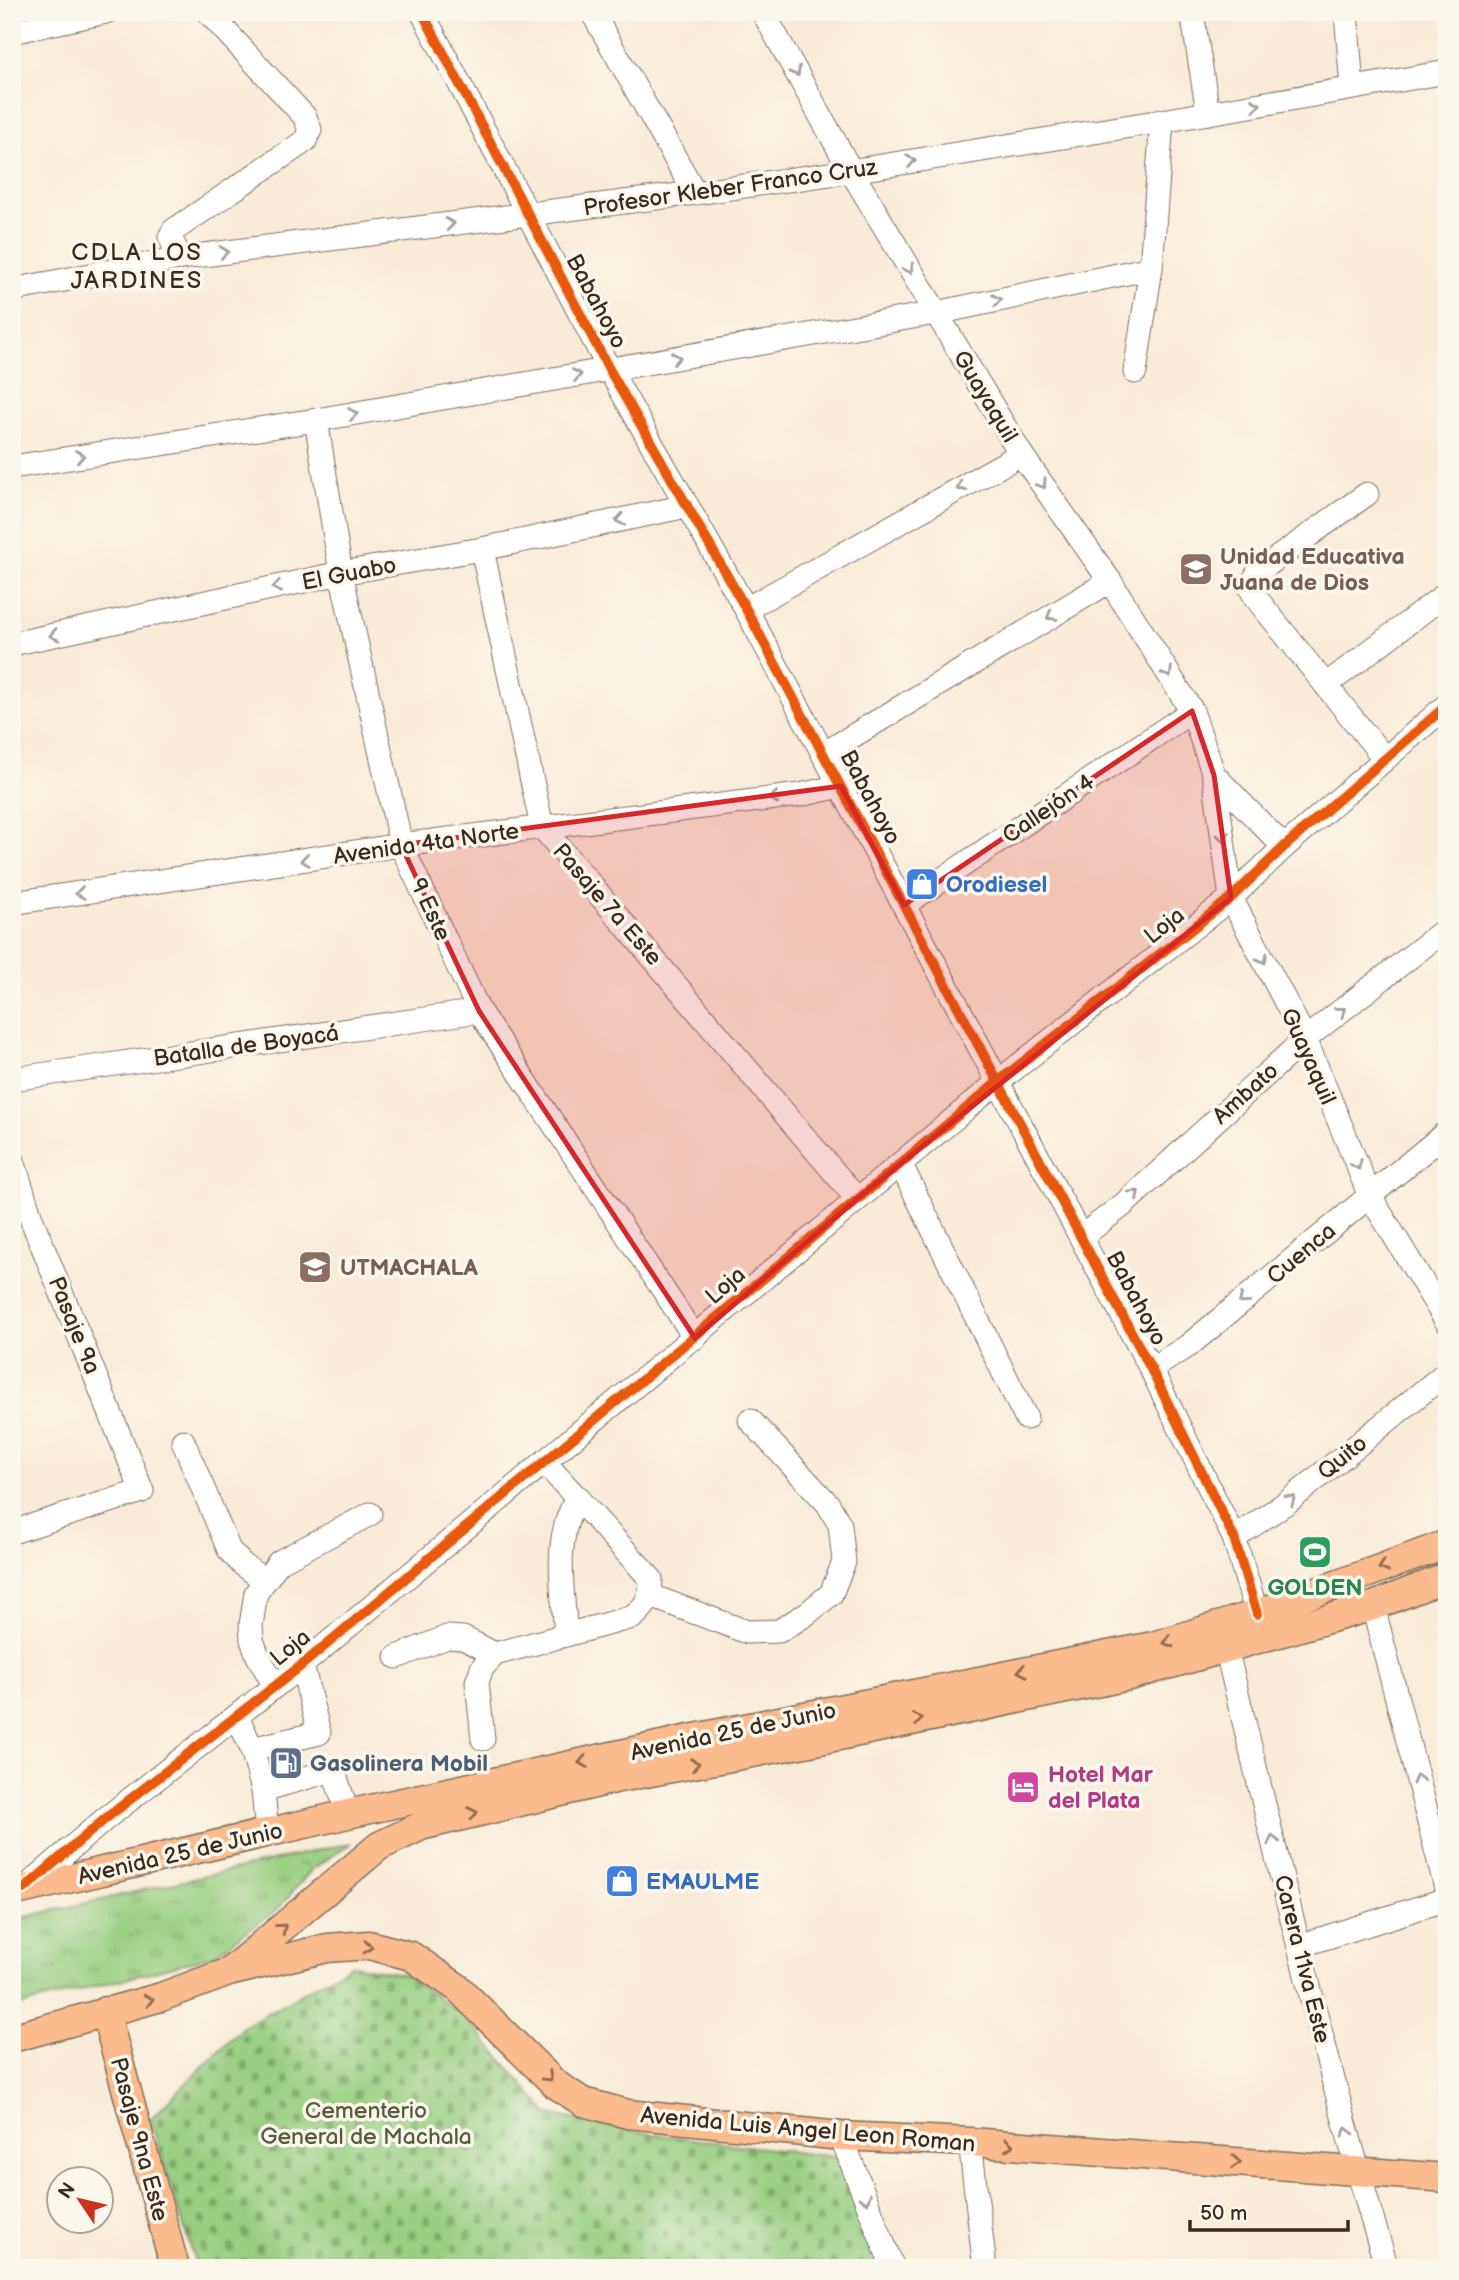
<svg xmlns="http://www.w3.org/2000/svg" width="1459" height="2280" viewBox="0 0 1459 2280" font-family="'Balsamiq Sans',sans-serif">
<defs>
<pattern id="grass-tufts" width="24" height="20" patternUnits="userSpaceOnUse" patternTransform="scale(1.75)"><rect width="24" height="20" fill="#98cf82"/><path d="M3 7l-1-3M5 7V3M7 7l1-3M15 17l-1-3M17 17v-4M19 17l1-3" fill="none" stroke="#7da86a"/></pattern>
<pattern id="cemetery-stones" width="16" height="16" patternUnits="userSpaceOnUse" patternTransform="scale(1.75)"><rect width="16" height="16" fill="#98cf82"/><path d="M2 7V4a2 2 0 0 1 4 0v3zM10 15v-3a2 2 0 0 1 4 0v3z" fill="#7da86a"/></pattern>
</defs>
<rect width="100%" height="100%" fill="#fbf7ec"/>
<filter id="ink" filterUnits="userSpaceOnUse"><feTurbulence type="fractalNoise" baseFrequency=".0143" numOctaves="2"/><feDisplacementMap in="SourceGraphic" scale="14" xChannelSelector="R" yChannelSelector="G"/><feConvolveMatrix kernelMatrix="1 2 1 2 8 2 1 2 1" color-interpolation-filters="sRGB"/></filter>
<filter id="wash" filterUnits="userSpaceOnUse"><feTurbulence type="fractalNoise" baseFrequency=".00686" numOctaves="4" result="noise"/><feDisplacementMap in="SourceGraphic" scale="28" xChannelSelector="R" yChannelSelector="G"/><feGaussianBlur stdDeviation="1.57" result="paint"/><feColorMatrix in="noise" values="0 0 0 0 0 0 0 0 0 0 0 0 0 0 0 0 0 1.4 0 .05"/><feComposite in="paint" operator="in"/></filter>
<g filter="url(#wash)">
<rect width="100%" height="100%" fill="#f8ebd7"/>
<polygon fill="url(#grass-tufts)" stroke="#6a7c50" stroke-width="2" points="351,1843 311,1870 278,1909 212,1956 12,2008 12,1920"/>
<polygon fill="url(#cemetery-stones)" stroke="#6a7c50" stroke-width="2" points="351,1965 406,1975 464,2016 548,2114 636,2132 849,2159 892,2268 197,2268 150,2119 243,2027"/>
</g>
<g filter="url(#ink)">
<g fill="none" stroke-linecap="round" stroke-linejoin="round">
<g stroke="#7d6e5f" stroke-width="25">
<g id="minor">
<polyline points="422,12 609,369 746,609 1151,1369 1234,1538 1257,1614"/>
<polyline points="592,12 695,193"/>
<polyline points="763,12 851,171 1021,454 1110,581 1192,711 1214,775 1284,847"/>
<polyline points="1192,12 1208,113"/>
<polyline points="1346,12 1352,88"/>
<polyline points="12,32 106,12"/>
<polyline points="180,258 170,237 174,230 305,141 310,130 305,117 208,12"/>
<polyline points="12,290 180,258 695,193 851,171 1162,121 1447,72"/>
<polyline points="1135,372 1151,268 1162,121"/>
<polyline points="316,420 341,573 401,845 479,1011 695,1338"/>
<polyline points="12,467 316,420 936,313 1151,268"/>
<polyline points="1367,494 1259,571 1250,587 1256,598 1384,758"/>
<polyline points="482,549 542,827 857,1199"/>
<polyline points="746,609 1021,454"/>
<polyline points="12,644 341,573 482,549 687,506"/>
<polyline points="1326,685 1447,593"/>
<polyline points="823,754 1110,581"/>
<polyline points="1214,775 1231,898 1305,1039 1370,1196 1447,1322"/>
<polyline points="12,903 401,845 800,795 841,786"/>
<polyline points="904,905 1192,711"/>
<polyline points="12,1079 479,1011"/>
<polyline points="12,1158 31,1218 142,1491 12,1532"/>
<polyline points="901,1165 1026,1418"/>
<polyline points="1081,1237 1123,1205 1305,1039 1447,928"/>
<polyline points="1151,1369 1188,1346 1447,1132"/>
<polyline points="183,1441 229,1550 242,1564 264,1580"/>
<polyline points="1234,1538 1289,1501 1447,1372"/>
<polyline points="651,1596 747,1632 779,1631 805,1615 831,1594 844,1562 840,1525 828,1504 750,1420"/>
<polyline points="1373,1606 1447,1892"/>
<path d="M566 1635C563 1589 552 1538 578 1497"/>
<path d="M1226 1648C1277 1855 1324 2064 1387 2268"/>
<polyline points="397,1657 447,1637 463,1638 495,1654"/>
<polyline points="275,1686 258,1656 252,1640 251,1625 256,1593 279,1562 370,1514"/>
<polyline points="237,1716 252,1749 319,1733 302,1665"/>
<path d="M483 1739 477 1682 482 1668 495 1654 633 1617C647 1605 651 1597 651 1579L545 1463"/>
<polyline points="252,1749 263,1790"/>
<polyline points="267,1833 263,1790 333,1770 348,1814"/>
<polyline points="24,1889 105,1819 302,1665 999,1081 1231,898 1284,847 1447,705"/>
<polyline points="1299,1946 1447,1899"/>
<polyline points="841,2136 893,2268"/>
<polyline points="970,2142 985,2268"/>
</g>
</g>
<g stroke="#7d6e5f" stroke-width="31">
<g id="major">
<polyline points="12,1892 348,1814 685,1740 1153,1646 1257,1614 1447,1544"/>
<polyline points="234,1968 379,1846 421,1826 619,1778 810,1742 1129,1676 1373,1606 1447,1577"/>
<polyline points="105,2011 175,2268"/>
<polyline points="12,2038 161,1997 229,1972 327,1948 369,1945 411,1956 458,1988 555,2084 583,2102 628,2114 841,2136 970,2142 1447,2178"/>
</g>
</g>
<use href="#minor" stroke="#fff" stroke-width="23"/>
<use href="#major" stroke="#fbbb8c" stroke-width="28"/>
<g stroke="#fbf7ec" stroke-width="15">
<g id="cycleway">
<polyline points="422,12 609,369 746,609 1151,1369 1234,1538 1257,1614"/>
<polyline points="24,1889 105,1819 302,1665 999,1081 1231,898 1284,847 1447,705"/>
</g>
</g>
<use href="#cycleway" stroke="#e8590c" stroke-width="10"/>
</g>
<defs><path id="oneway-chevron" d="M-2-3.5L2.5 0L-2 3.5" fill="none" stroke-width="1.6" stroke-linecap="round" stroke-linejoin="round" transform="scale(1.75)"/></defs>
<g stroke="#a79f9a">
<use href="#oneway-chevron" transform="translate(796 72) rotate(61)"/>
<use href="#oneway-chevron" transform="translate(1256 105) rotate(-10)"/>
<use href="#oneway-chevron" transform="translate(911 161) rotate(-9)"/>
<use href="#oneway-chevron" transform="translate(450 224) rotate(-7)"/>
<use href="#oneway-chevron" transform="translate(224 252) rotate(-7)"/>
<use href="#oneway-chevron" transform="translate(909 269) rotate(59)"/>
<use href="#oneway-chevron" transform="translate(997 300) rotate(-12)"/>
<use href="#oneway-chevron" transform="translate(676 358) rotate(-10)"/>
<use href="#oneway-chevron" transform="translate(577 375) rotate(-10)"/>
<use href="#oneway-chevron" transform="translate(353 414) rotate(-10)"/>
<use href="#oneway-chevron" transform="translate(80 456) rotate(-9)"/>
<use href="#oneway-chevron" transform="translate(1042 484) rotate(55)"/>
<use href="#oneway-chevron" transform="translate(961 487) rotate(151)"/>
<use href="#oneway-chevron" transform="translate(620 520) rotate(168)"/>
<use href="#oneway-chevron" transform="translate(277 587) rotate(168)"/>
<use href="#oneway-chevron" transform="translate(1051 616) rotate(149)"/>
<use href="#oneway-chevron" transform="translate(54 635) rotate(168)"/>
<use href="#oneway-chevron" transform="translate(1168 673) rotate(58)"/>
<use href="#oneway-chevron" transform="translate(774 798) rotate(173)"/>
<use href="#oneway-chevron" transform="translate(1223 837) rotate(82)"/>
<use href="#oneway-chevron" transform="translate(305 860) rotate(172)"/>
<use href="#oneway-chevron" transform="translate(80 893) rotate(172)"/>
<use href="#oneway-chevron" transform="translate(1263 959) rotate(62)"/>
<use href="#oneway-chevron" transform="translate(1341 1011) rotate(-38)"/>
<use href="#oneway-chevron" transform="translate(1357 1165) rotate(67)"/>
<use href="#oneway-chevron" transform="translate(1135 1194) rotate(-42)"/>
<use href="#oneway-chevron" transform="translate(1243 1300) rotate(140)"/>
<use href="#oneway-chevron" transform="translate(1291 1499) rotate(-37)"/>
<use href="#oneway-chevron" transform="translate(1418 1779) rotate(-104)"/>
<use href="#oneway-chevron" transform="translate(1273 1840) rotate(-104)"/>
<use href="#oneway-chevron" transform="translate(1347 2132) rotate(-105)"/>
<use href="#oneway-chevron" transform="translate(866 2199) rotate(69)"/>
</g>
<g stroke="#916b50">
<use href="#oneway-chevron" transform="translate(1383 1567) rotate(160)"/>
<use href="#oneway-chevron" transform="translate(1168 1642) rotate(163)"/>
<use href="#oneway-chevron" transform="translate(1022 1671) rotate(169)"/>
<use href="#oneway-chevron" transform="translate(918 1719) rotate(-12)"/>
<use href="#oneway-chevron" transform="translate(583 1762) rotate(168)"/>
<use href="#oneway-chevron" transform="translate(695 1764) rotate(-11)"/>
<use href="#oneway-chevron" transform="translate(473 1813) rotate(-13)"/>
<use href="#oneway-chevron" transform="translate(282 1928) rotate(-40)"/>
<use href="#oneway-chevron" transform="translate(368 1947) rotate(4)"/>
<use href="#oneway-chevron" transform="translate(149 2000) rotate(-14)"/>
<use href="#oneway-chevron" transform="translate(548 2077) rotate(44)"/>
<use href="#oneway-chevron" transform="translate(1009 2145) rotate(4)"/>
<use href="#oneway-chevron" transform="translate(1236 2162) rotate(4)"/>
</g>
</g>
<path fill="#d62828" fill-opacity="0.2" stroke="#d62828" stroke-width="5" stroke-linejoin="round" d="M1192 711 1214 775 1231 898 857 1199 695 1338 479 1011 401 845 841 786 904 905Z"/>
<defs>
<g id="school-square" transform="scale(1.75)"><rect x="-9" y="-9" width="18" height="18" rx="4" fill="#8d6e63" stroke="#fbf7ec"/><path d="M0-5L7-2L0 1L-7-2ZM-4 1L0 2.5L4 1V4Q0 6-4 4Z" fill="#fff"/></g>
<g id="shop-square" transform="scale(1.75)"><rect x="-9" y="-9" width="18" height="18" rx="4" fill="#3f7fe0" stroke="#fbf7ec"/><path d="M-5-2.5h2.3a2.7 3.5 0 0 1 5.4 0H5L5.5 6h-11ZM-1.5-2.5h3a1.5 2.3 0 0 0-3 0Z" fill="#fff"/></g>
<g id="university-square" transform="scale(1.75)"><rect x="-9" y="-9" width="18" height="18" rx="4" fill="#8d6e63" stroke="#fbf7ec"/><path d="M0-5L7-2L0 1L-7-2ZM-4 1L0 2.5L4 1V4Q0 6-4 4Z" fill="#fff"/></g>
<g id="stadium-square" transform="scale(1.75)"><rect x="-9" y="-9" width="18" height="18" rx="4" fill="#2e9e5b" stroke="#fbf7ec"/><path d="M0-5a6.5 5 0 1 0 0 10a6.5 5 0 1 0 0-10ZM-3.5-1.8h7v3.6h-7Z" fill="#fff"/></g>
<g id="fuel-square" transform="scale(1.75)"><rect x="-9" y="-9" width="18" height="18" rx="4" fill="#5c6f8a" stroke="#fbf7ec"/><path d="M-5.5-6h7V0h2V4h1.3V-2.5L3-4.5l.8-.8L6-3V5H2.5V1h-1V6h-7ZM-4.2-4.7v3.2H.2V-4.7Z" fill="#fff"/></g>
<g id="hotel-square" transform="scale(1.75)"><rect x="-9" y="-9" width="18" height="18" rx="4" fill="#d1479c" stroke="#fbf7ec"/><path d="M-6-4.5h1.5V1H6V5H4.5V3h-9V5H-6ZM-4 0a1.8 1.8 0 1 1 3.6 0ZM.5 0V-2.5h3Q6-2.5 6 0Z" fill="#fff"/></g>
</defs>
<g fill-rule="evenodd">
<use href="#school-square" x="1196" y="569"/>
<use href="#shop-square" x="922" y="884"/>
<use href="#university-square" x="315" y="1267"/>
<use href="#stadium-square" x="1315" y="1552"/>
<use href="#fuel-square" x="286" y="1763"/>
<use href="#hotel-square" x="1023" y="1787"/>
<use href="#shop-square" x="622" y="1881"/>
</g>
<g text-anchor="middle" stroke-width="7" stroke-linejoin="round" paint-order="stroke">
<g font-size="23" fill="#3b2a1e" stroke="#fbf7ec">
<text transform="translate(730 187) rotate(-8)" y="8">Profesor Kleber Franco Cruz</text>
<text transform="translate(597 301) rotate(62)" y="8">Babahoyo</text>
<text transform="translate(986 396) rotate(59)" y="8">Guayaquil</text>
<text transform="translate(349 573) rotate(-11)" y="8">El Guabo</text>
<text transform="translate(871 797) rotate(62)" y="8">Babahoyo</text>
<text transform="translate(1048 808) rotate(-34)" y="8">Callejón 4</text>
<text transform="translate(426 843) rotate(-8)" y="8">Avenida 4ta Norte</text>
<text transform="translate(608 904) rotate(49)" y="8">Pasaje 7a Este</text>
<text transform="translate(431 909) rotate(65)" y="8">9 Este</text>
<text transform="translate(1164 925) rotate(-38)" y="8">Loja</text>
<text transform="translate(246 1045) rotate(-8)" y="8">Batalla de Boyacá</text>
<text transform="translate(1309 1056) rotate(66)" y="8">Guayaquil</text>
<text transform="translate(1245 1093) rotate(-42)" y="8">Ambato</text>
<text transform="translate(1301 1253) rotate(-40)" y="8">Cuenca</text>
<text transform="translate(725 1285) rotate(-41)" y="8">Loja</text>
<text transform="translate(1137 1298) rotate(62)" y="8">Babahoyo</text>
<text transform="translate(75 1325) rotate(68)" y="8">Pasaje 9a</text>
<text transform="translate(1342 1457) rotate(-39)" y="8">Quito</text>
<text transform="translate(290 1647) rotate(-39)" y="8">Loja</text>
<text transform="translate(733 1731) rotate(-12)" y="8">Avenida 25 de Junio</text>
<text transform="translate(180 1853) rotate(-13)" y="8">Avenida 25 de Junio</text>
<text transform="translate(1303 1959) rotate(76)" y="8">Carera 11va Este</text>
<text transform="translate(808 2129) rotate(5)" y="8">Avenida Luis Angel Leon Roman</text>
<text transform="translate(140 2139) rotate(75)" y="8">Pasaje 9na Este</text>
</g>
<g font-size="23" font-weight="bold" fill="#785e54" stroke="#fbf7ec" text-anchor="start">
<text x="1220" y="564">Unidad Educativa<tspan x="1220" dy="26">Juana de Dios</tspan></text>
<text x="340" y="1275">UTMACHALA</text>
</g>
<g font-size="23" font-weight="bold" fill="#366cbe" stroke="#fbf7ec" text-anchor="start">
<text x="946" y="892">Orodiesel</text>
<text x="646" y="1889">EMAULME</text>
</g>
<g font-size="23" font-weight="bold" fill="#27864d" stroke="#fbf7ec">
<text x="1315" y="1595">GOLDEN</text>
</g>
<g font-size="23" font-weight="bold" fill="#4e5e75" stroke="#fbf7ec" text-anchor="start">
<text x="310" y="1771">Gasolinera Mobil</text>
</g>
<g font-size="23" font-weight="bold" fill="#b23c85" stroke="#fbf7ec" text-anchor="start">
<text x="1048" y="1782">Hotel Mar<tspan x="1048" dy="26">del Plata</tspan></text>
</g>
<g font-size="23" fill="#575c3c" stroke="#fbf7ec">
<text x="366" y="2118">Cementerio<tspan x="366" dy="26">General de Machala</tspan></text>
</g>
<g font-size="24" letter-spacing="2" fill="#3b2a1e" stroke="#fbf7ec">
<text x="137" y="260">CDLA LOS<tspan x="137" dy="28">JARDINES</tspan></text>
</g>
</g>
<rect width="1459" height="2280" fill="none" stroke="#fbf7ec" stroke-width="42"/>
<g transform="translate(80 2200) rotate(305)"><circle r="33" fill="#fbf7ec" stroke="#aea59a" stroke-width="2"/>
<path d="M0-5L12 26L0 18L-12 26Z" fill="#c8321e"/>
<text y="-10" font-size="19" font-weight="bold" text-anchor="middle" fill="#3b2a1e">N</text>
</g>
<path d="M1190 2220v10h158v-10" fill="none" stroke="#3b2a1e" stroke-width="3.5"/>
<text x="1200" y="2220" font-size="21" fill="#3b2a1e" stroke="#fbf7ec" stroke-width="5" paint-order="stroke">50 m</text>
</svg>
